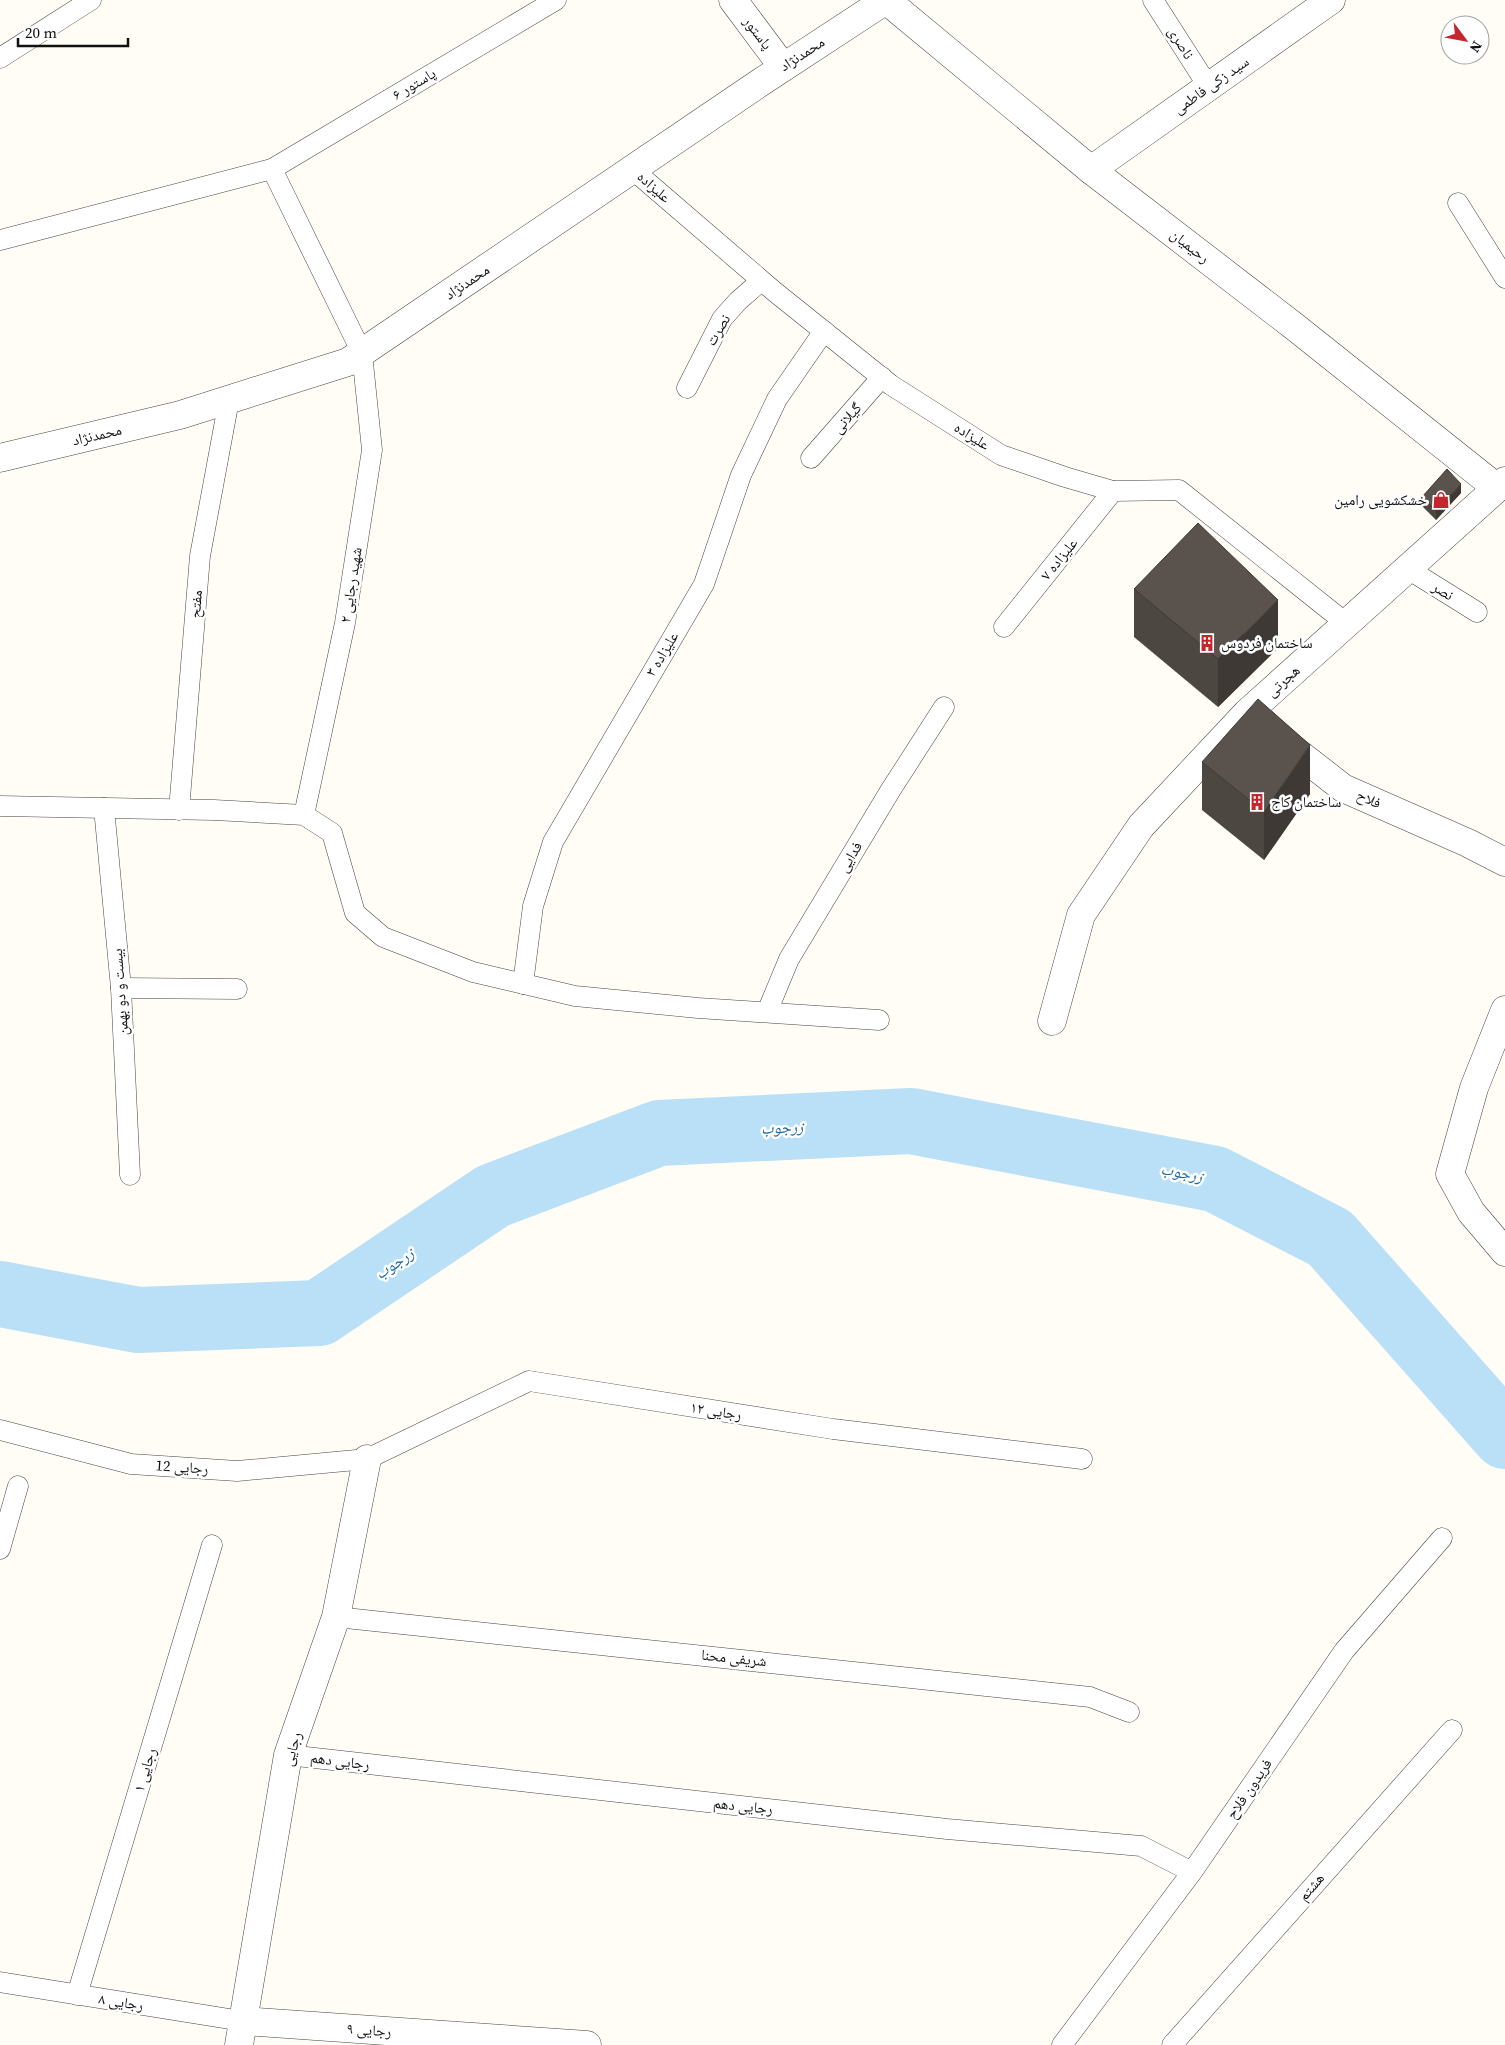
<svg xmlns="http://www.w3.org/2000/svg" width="1505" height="2045" viewBox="0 0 1505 2045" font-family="'Source Serif 4','Noto Naskh Arabic',serif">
<rect width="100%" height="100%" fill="#fffdf5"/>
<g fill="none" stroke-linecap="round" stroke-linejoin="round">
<polyline stroke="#b9e0f7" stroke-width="66" points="0,1294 138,1320 319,1313 493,1196 659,1133 911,1121 1215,1179 1330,1238 1505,1436"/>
<g stroke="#444" stroke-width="21">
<g id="lane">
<polyline points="1153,0 1208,86"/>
<polyline points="0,58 91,0"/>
<polyline points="272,169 362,353 372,450 345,623 304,815"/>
<polyline points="632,169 775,292 891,385 1001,455 1065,477 1113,491 1179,490 1347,624"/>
<polyline points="1458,203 1505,278"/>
<polyline points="0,240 272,169 556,0"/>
<polyline points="687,388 722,319 738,301 761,281"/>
<polyline points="811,458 882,377"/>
<polyline points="1408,569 1477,612"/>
<polyline points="1004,627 1113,491"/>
<polyline points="0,806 214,810 304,815 332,833 355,913 383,937 473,972 575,996 698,1008 879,1020"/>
<polyline points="104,808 121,988 130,1175"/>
<polyline points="179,810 200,556 229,400"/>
<polyline points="523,984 533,906 553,842 704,584 741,475 777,399 824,331"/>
<polyline points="121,988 237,989"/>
<polyline points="767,1012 789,959 890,791 944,707"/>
<polyline points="0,1430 131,1464 237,1471 367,1459 529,1381 833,1429 1082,1459"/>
<polyline points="0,1549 18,1486"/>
<polyline points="336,1617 1090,1697 1129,1712"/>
<polyline points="288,1755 947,1829 1141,1846 1192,1872"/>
<polyline points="0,1982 242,2021"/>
<polyline points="77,1995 212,1545"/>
<polyline points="1062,2045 1192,1872 1344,1651 1442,1538"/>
<polyline points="1172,2045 1452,1730"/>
</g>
</g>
<g stroke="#444" stroke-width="29">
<g id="street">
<polyline points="733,0 783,67"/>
<polyline points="886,0 1091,170 1295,327 1497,488"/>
<polyline points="1091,170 1331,0"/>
<polyline points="0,458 180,415 348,362 761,82 886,0"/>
<polyline points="1280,739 1343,788 1468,843 1505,862"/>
<polyline points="1505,1010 1474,1088 1450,1174 1471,1212 1505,1252"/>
<polyline points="1052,1021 1081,915 1141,826 1247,713 1505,481"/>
<polyline points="242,2021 587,2045"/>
<polyline points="239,2045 288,1755 336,1617 367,1459"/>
</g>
</g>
<use href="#lane" stroke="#fff" stroke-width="20"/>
<use href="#street" stroke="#fff" stroke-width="28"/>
</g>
<g fill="#4d4742">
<polygon points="1461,493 1436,520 1422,506 1422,497"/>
<polygon points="1134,589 1278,648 1218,707 1134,637"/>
<polygon points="1202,762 1310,794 1264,860 1202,810"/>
</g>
<g fill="#3f3936">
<polygon points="1461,484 1461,493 1436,520 1436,511"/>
<polygon points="1278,600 1278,648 1218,707 1218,659"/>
<polygon points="1310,745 1310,794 1264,860 1264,812"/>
</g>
<g fill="#5a524d" stroke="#3f3936">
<polygon points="1447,469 1461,484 1436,511 1422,497"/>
<polygon points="1198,523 1278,600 1218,659 1134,589"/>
<polygon points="1258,699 1310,745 1264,812 1202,762"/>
</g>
<defs>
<g id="shop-bare" transform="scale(1.35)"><path d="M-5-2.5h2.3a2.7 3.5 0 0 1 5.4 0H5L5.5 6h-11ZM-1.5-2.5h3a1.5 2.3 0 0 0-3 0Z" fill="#c4262e" stroke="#fff" stroke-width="2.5" paint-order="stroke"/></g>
<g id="building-bare" transform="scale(1.35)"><path d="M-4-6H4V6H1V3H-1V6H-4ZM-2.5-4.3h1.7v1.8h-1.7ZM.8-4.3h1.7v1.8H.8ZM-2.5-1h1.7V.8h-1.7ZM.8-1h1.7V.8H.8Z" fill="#c4262e" stroke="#fff" stroke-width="2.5" paint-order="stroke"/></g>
</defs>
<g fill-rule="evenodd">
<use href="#shop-bare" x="1441" y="500"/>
<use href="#building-bare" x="1207" y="643"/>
<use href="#building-bare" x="1257" y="802"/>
</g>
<g text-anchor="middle" stroke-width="5" stroke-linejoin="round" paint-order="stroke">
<g font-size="15" fill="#111" stroke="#fff">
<text transform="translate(758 33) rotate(53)" y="5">پاستور</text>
<text transform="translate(1181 43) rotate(58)" y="5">ناصری</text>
<text transform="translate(802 54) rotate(-33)" y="5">محمدنژاد</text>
<text transform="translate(414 84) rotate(-31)" y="5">پاستور ۶</text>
<text transform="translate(1211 85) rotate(-35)" y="5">سید زکی فاطمی</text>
<text transform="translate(654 187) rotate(41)" y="5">علیزاده</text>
<text transform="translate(1190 246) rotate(38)" y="5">رحیمیان</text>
<text transform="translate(467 282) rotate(-34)" y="5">محمدنژاد</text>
<text transform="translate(718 330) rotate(-59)" y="5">نصرت</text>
<text transform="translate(847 418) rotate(-48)" y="5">گیلانی</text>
<text transform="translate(97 435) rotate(-13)" y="5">محمدنژاد</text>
<text transform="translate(972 436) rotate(32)" y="5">علیزاده</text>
<text transform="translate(1059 559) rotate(-51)" y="5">علیزاده ۷</text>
<text transform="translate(351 585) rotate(-81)" y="5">شهید رجایی ۲</text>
<text transform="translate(1443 591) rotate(32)" y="5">نصر</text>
<text transform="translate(196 604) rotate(-85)" y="5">مفتح</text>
<text transform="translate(662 654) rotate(-59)" y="5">علیزاده ۳</text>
<text transform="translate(1283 681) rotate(-42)" y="5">هجرتی</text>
<text transform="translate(1369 799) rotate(24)" y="5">فلاح</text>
<text transform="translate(850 857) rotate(-59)" y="5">فدایی</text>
<text transform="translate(120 992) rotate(-94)" y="5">بیست و دو بهمن</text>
<text transform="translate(716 1411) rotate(9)" y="5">رجایی ۱۲</text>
<text transform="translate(182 1467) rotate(4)" y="5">رجایی 12</text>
<text transform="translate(734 1658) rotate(6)" y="5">شریفی محنا</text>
<text transform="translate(292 1749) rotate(-74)" y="5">رجایی</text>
<text transform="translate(340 1761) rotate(7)" y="5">رجایی دهم</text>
<text transform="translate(145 1770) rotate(-73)" y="5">رجایی ۱</text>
<text transform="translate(1249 1789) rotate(-56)" y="5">فریدون فلاح</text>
<text transform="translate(743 1806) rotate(6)" y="5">رجایی دهم</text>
<text transform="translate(1311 1887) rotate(-49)" y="5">هشتم</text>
<text transform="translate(121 2002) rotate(9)" y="5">رجایی ۸</text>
<text transform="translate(369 2030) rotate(4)" y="5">رجایی ۹</text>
</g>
<g font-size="15" fill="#111" stroke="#fff" text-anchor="start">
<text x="1427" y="505" text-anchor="end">خشکشویی رامین</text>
<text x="1221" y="648">ساختمان فردوس</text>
<text x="1271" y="807">ساختمان کاج</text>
</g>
<g font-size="16" font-style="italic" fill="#1768a6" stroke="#fff">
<text transform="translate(782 1127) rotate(-3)" y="6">زرجوب</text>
<text transform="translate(1182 1172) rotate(11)" y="6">زرجوب</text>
<text transform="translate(394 1263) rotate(-34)" y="6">زرجوب</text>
</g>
</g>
<g transform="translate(1465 40) rotate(122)"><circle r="24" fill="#ffffff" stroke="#a0a0a0"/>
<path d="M0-4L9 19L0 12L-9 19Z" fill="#c4262e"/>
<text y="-8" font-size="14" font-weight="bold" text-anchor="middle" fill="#111111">N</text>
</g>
<path d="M18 38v8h110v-8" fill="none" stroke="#111111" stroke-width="2.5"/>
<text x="25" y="38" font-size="15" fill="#111111" stroke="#ffffff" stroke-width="4" paint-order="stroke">20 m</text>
</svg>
